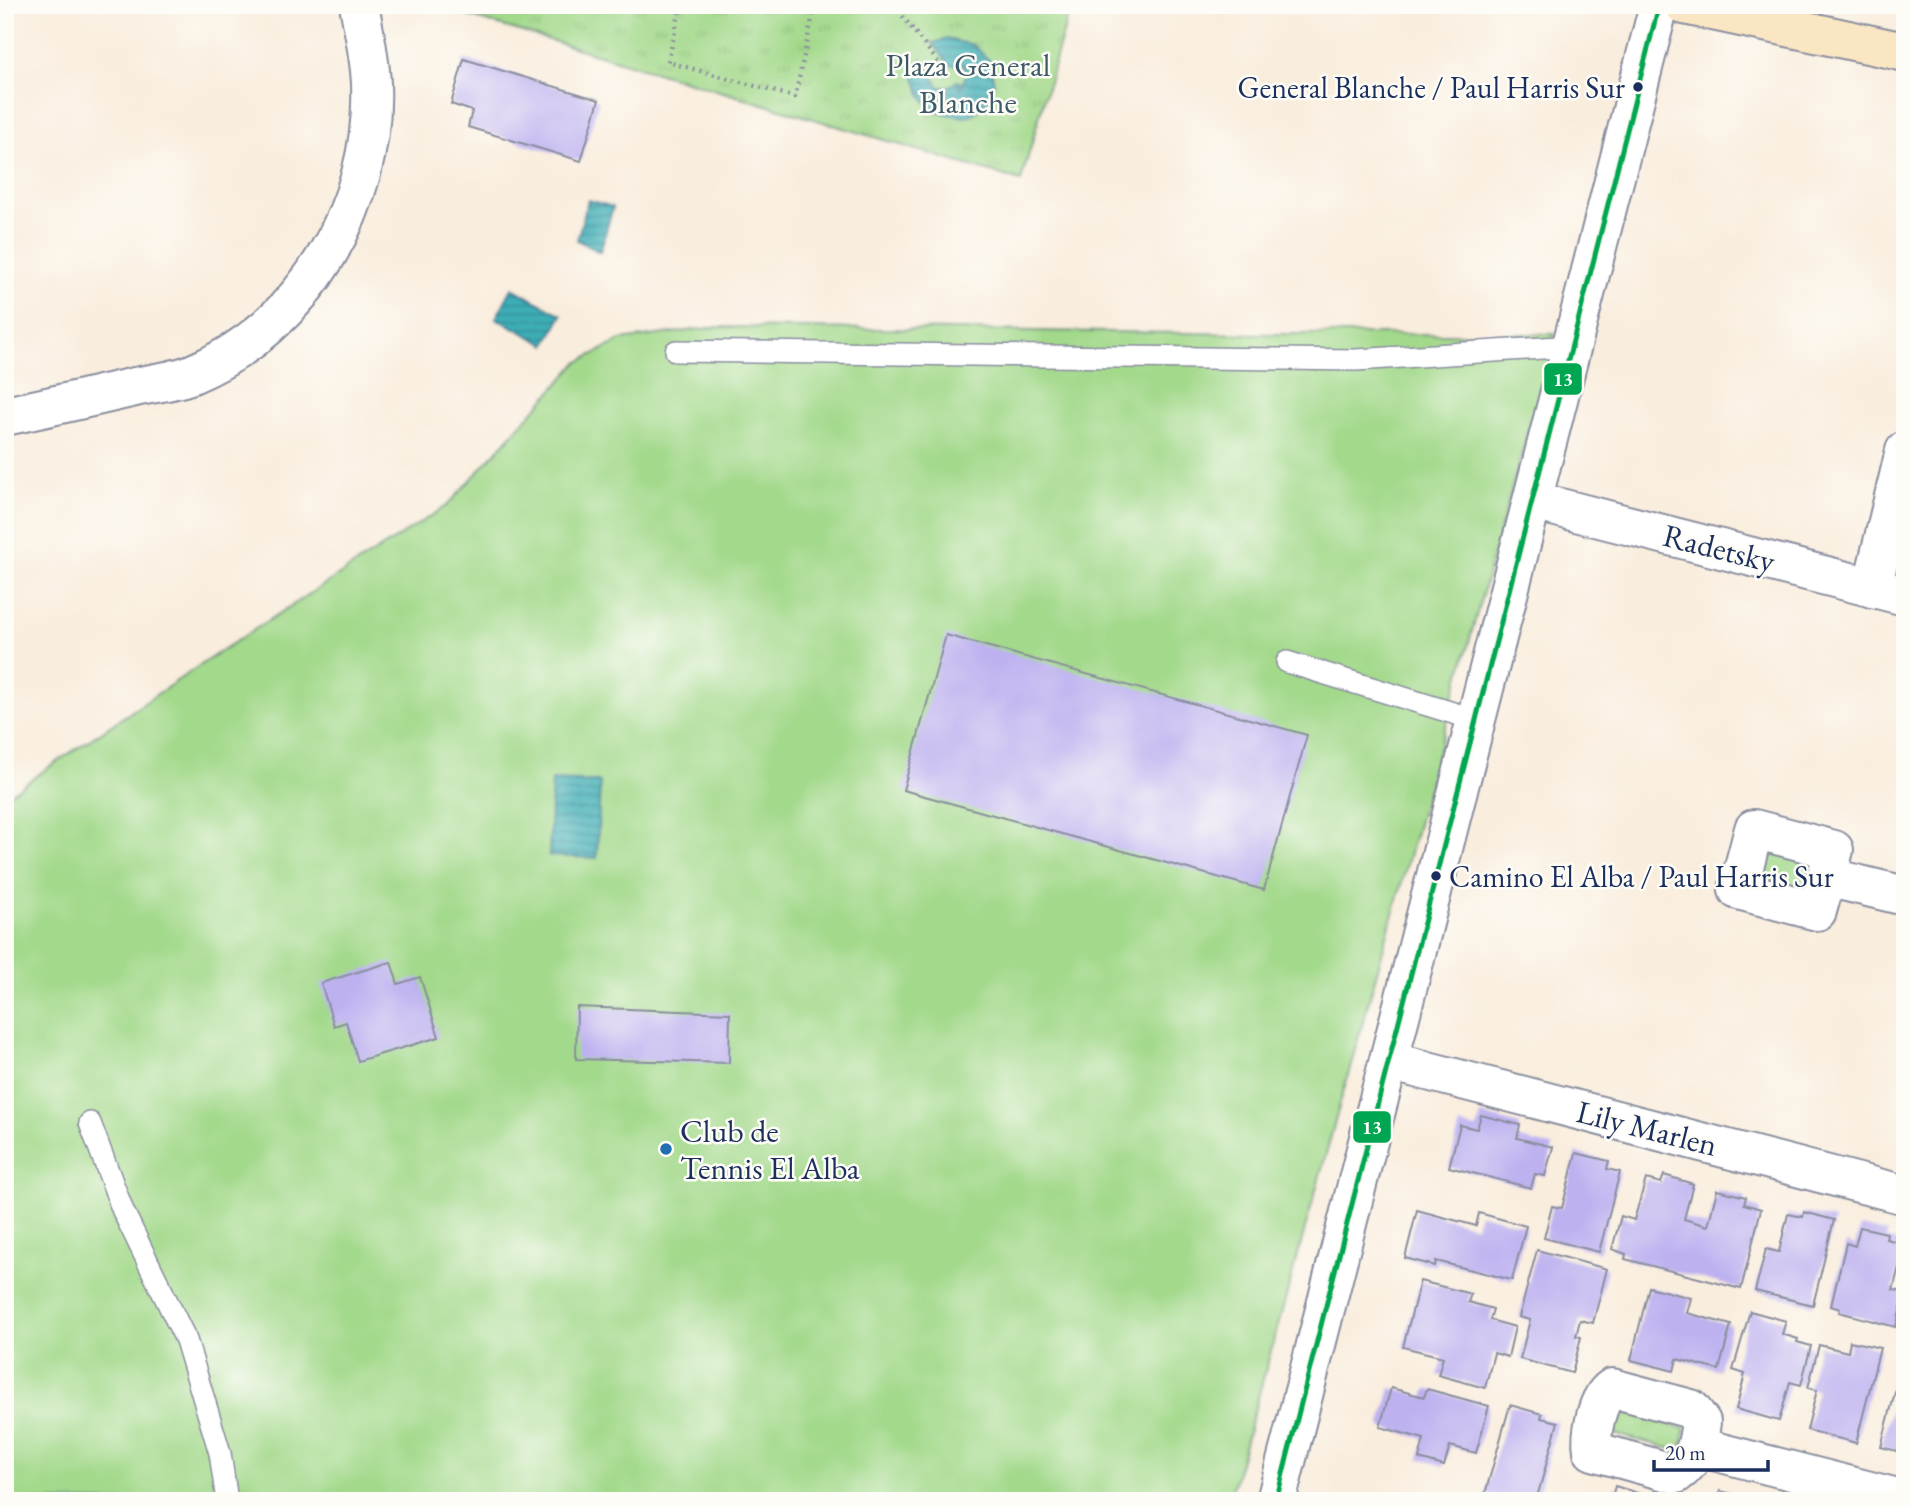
<svg xmlns="http://www.w3.org/2000/svg" width="1910" height="1506" viewBox="0 0 1910 1506" font-family="'EB Garamond',serif">
<defs>
<pattern id="park-tufts" width="24" height="20" patternUnits="userSpaceOnUse" patternTransform="scale(1.75)"><rect width="24" height="20" fill="#a3d98b"/><path d="M3 7l-1-3M5 7V3M7 7l1-3M15 17l-1-3M17 17v-4M19 17l1-3" fill="none" stroke="#8cbb7a"/></pattern>
<pattern id="water-rules" width="6" height="5" patternUnits="userSpaceOnUse" patternTransform="scale(1.75)"><rect width="6" height="5" fill="#3daeb6"/><path d="M0 2.5h6" fill="none" stroke="#328e97"/></pattern>
</defs>
<rect width="100%" height="100%" fill="#fdfcf7"/>
<filter id="ink" filterUnits="userSpaceOnUse"><feTurbulence type="fractalNoise" baseFrequency=".0143" numOctaves="2"/><feDisplacementMap in="SourceGraphic" scale="14" xChannelSelector="R" yChannelSelector="G"/><feConvolveMatrix kernelMatrix="1 2 1 2 8 2 1 2 1" color-interpolation-filters="sRGB"/></filter>
<filter id="wash" filterUnits="userSpaceOnUse"><feTurbulence type="fractalNoise" baseFrequency=".00686" numOctaves="4" result="noise"/><feDisplacementMap in="SourceGraphic" scale="28" xChannelSelector="R" yChannelSelector="G"/><feGaussianBlur stdDeviation="1.57" result="paint"/><feColorMatrix in="noise" values="0 0 0 0 0 0 0 0 0 0 0 0 0 0 0 0 0 1.4 0 .05"/><feComposite in="paint" operator="in"/></filter>
<g filter="url(#wash)">
<rect width="100%" height="100%" fill="#f9eddd"/>
<g fill="#a3d98b" stroke="#5f8474" stroke-width="2">
<polygon points="716,327 1261,334 1555,334 1229,1501 5,1501 5,797 221,651 448,505 577,363 621,340"/>
<polygon points="1757,847 1818,861 1811,890 1751,876"/>
<polygon points="1616,1410 1686,1429 1680,1451 1610,1433"/>
</g>
<polygon fill="url(#park-tufts)" stroke="#5f8474" stroke-width="2" points="432,5 1071,5 1021,181"/>
<g fill="url(#water-rules)" stroke="#2c6e8a" stroke-width="2">
<path d="M947 39 973 45 990 61 994 84 984 106 967 117C931 113 924 109 914 74L922 59C933 71 931 75 939 87H949L957 81 961 82 958 86 961 88 966 75 965 65H949L933 43Z"/>
<polygon points="588,200 613,207 600,252 577,240"/>
<polygon points="512,288 562,315 546,345 496,318"/>
<polygon points="552,780 600,782 597,858 549,856"/>
</g>
<g id="blocks">
<g fill="#bdb1f0">
<polygon points="464,59 599,100 581,161 468,127 472,111 451,104"/>
<polygon points="946,635 1307,735 1264,890 903,790"/>
<polygon points="391,962 398,984 420,977 439,1037 358,1061 346,1022 334,1026 321,983"/>
<polygon points="577,1007 730,1013 729,1063 576,1059"/>
<polygon points="1481,1115 1520,1125 1517,1138 1553,1147 1545,1176 1535,1174 1531,1188 1449,1167 1460,1125 1477,1129"/>
<polygon points="1576,1153 1609,1161 1607,1169 1620,1172 1599,1252 1544,1238 1552,1206 1562,1208"/>
<polygon points="1664,1175 1693,1184 1684,1219 1708,1226 1717,1190 1746,1197 1744,1204 1761,1209 1741,1289 1625,1259 1626,1254 1612,1249 1621,1216 1634,1220 1646,1179 1661,1183"/>
<polygon points="1417,1210 1476,1226 1479,1213 1526,1226 1512,1280 1436,1261 1435,1266 1405,1258"/>
<polygon points="1804,1212 1834,1220 1813,1305 1755,1291 1766,1249 1779,1252 1788,1214 1803,1217"/>
<polygon points="1860,1227 1887,1233 1886,1239 1905,1244 1893,1290 1905,1292 1896,1327 1839,1312 1840,1309 1831,1306 1846,1243 1855,1246"/>
<polygon points="1537,1250 1607,1269 1593,1323 1580,1320 1576,1336 1581,1337 1572,1373 1520,1359 1530,1320 1519,1317"/>
<polygon points="1420,1281 1471,1294 1468,1302 1493,1309 1490,1320 1515,1327 1508,1357 1494,1353 1485,1388 1438,1375 1443,1357 1403,1347"/>
<polygon points="1649,1287 1691,1298 1687,1313 1731,1325 1719,1370 1677,1359 1674,1371 1631,1360"/>
<polygon points="1750,1311 1786,1321 1782,1334 1798,1339 1797,1342 1811,1346 1801,1385 1790,1382 1779,1421 1736,1409 1745,1374 1733,1370"/>
<polygon points="1850,1341 1880,1348 1856,1443 1807,1430 1817,1390 1808,1388 1819,1345 1848,1352"/>
<polygon points="1902,1365 1905,1365 1905,1453 1881,1447"/>
<polygon points="1391,1388 1424,1397 1427,1389 1489,1406 1476,1453 1450,1446 1444,1466 1419,1459 1424,1439 1380,1427"/>
<polygon points="1510,1405 1542,1414 1541,1418 1558,1422 1536,1501 1510,1501 1485,1494"/>
<polygon points="1615,1486 1644,1495 1642,1501 1611,1501"/>
<polygon points="1720,1491 1751,1498 1750,1501 1718,1501"/>
</g>
</g>
</g>
<g filter="url(#ink)">
<use href="#blocks" fill-opacity="0" stroke="#8a8e9e" stroke-width="2"/>
<g fill="none" stroke-linecap="round" stroke-linejoin="round">
<g stroke="#8a8e9e" stroke-width="24">
<g id="service">
<polyline points="676,351 1356,360 1573,346"/>
<polyline points="1287,662 1476,720"/>
<polyline points="90,1123 123,1211 186,1340 220,1453 227,1501"/>
</g>
</g>
<g stroke="#8a8e9e" stroke-width="42">
<g id="minor">
<path d="M5 416C48 407 92 397 135 387 153 383 175 381 192 374 305 327 376 205 371 84 370 58 364 31 359 5"/>
<polyline points="1533,501 1905,596"/>
<polyline points="1872,588 1905,451"/>
<polygon points="1754,829 1834,850 1817,911 1738,890"/>
<polyline points="1827,877 1905,896"/>
<polyline points="1389,1061 1905,1195"/>
<path d="M1612 1388 1691 1409 1701 1422C1698 1445 1695 1461 1676 1474L1593 1451C1590 1434 1597 1398 1612 1388Z"/>
<polyline points="1698,1447 1905,1500"/>
</g>
</g>
<g stroke="#8a8e9e" stroke-width="42">
<polyline id="tertiary" points="1276,1501 1659,5"/>
</g>
<g stroke="#8a8e9e" stroke-width="42">
<polyline id="secondary" points="1684,5 1905,52"/>
</g>
<g stroke="#8a8e9e" stroke-width="4.5" stroke-dasharray="2 5" stroke-linecap="butt">
<polyline points="474,5 495,8 509,5"/>
<polyline points="681,5 668,62 795,97 815,5"/>
<polyline points="894,5 941,66"/>
</g>
<use href="#service" stroke="#fff" stroke-width="21"/>
<use href="#minor" stroke="#fff" stroke-width="38"/>
<use href="#tertiary" stroke="#fff" stroke-width="38"/>
<use href="#secondary" stroke="#fbe6c4" stroke-width="38"/>
<g stroke="#fdfcf7" stroke-width="10">
<polyline id="bus-1" points="1276,1501 1659,5"/>
</g>
<use href="#bus-1" stroke="#00a651" stroke-width="5"/>
</g>
</g>
<g fill="#1b2f5e" stroke="#fdfcf7" stroke-width="2.5">
<circle cx="1638" cy="87" r="6"/>
<circle cx="1436" cy="876" r="6"/>
</g>
<circle fill="#1f6fb2" stroke="#fdfcf7" stroke-width="2.5" cx="666" cy="1149" r="7"/>
<g text-anchor="middle" stroke-width="5" stroke-linejoin="round" paint-order="stroke">
<g font-size="30" fill="#1b2f5e" stroke="#fdfcf7" text-anchor="end">
<text x="1625" y="98">General Blanche / Paul Harris Sur</text>
<text x="1449" y="887" text-anchor="start">Camino El Alba / Paul Harris Sur</text>
</g>
<g font-size="32" fill="#3d5a69" stroke="#fdfcf7">
<text x="968" y="76">Plaza General<tspan x="968" dy="37">Blanche</tspan></text>
</g>
<g font-size="32" fill="#1b2f5e" stroke="#fdfcf7">
<text transform="translate(1719 548) rotate(14)" y="11">Radetsky</text>
<text transform="translate(1647 1128) rotate(14)" y="11">Lily Marlen</text>
</g>
<g font-size="32" fill="#1b2f5e" stroke="#fdfcf7" text-anchor="start">
<text x="680" y="1142">Club de<tspan x="680" dy="37">Tennis El Alba</tspan></text>
</g>
</g>
<g stroke="#fdfcf7" stroke-width="2.5">
<rect x="1543" y="362" width="40" height="34" rx="7" fill="#00a651"/>
<rect x="1352" y="1110" width="40" height="34" rx="7" fill="#00a651"/>
</g>
<g font-size="19" text-anchor="middle" font-weight="bold" fill="#fff">
<text x="1563" y="386">13</text>
<text x="1372" y="1134">13</text>
</g>
<rect width="1910" height="1506" fill="none" stroke="#fdfcf7" stroke-width="28"/>
<path d="M1654 1460v10h114v-10" fill="none" stroke="#1b2f5e" stroke-width="3.5"/>
<text x="1665" y="1460" font-size="21" fill="#1b2f5e" stroke="#fdfcf7" stroke-width="5" paint-order="stroke">20 m</text>
</svg>
